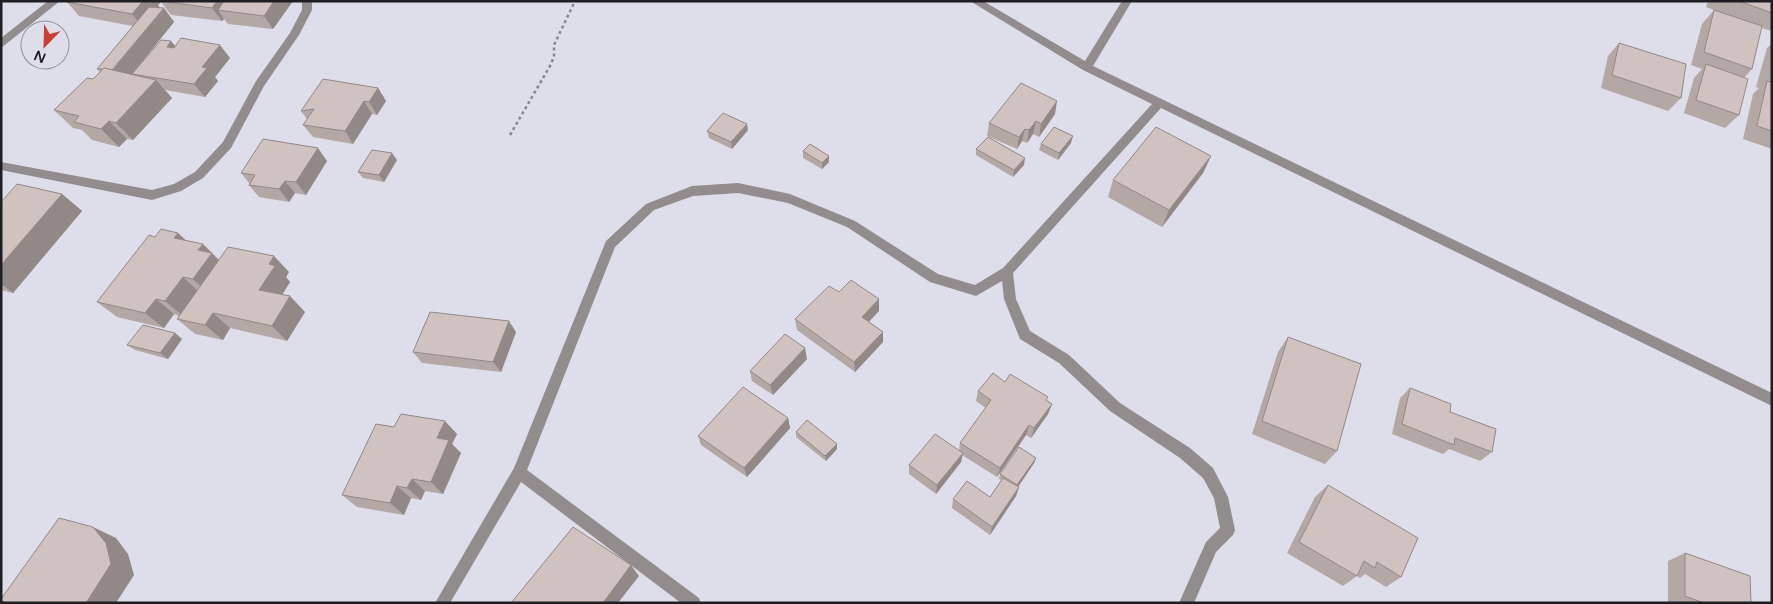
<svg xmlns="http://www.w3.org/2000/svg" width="1773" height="604" viewBox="0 0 1773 604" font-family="'Varela Round',sans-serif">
<rect width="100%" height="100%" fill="#dddee9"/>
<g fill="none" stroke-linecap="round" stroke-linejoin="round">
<polyline stroke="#86878f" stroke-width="2.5" stroke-dasharray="3 3" stroke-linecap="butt" points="510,135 550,66 554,57 554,45 575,1"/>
<g fill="#928d8c" fill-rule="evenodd">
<polygon points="48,1 60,1 1,48 1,38"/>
<polygon points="302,1 312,1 312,10 299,35 264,86 231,148 203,178 181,191 152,200 1,170 1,162 152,190 174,184 195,172 223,142 256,81 290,33 302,10"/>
<polygon points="970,1 983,1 1085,61 1122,1 1132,1 1093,66 1772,393 1772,406 1161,108 1013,273 1016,299 1030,331 1069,355 1120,403 1190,448 1213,468 1228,497 1235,530 1233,535 1216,552 1194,603 1179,603 1206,542 1220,528 1214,498 1203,478 1180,458 1110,411 1059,363 1020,339 1004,299 1002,281 976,296 930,282 847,227 788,203 738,193 693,196 654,210 615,247 527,470 699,598 701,603 681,603 521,482 450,603 435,603 514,468 606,241 646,204 692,186 738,183 790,194 855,221 938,274 975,285 1003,268 1152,104 1083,70"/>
</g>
</g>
<g fill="#b3a8a4">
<polygon points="293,1 273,29 228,24 224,19 222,21 171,15 161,2 158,5 160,8 164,8 174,22 137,68 175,46 230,58 215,77 218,81 205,97 165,90 172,98 133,140 127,139 119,147 92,140 82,130 73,128 54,110 93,79 100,72 97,69 133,26 79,16 67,2"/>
<polygon points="1708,1 1772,1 1772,31 1761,28 1752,69 1744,78 1739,115 1725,128 1684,113 1694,78 1702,69 1691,65 1702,24 1714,10 1706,7"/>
<polygon points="1619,43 1681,98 1668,111 1601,88 1608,56"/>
<polygon points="1772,43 1772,149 1743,139 1753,94 1759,88 1756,87 1767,48"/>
<polygon points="378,88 386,101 377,115 372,114 353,144 313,137 303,125 307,119 301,111"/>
<polygon points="1055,114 1039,137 1033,134 1027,143 1022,141 1017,149 987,136 989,123"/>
<polygon points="748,130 732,149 709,138 707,131"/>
<polygon points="1071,143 1058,160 1039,150 1041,144"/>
<polygon points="976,149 1024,165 1013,177 976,155"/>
<polygon points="803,151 829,156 829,162 822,169 803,158"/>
<polygon points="1211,156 1203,173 1162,227 1108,197 1113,180"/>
<polygon points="397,160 384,182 363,178 358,172"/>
<polygon points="327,161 306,195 295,193 289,202 259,197 249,185 249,183 241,173"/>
<polygon points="62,194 82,211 13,293 1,290 1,202"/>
<polygon points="178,233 185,240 219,260 289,272 286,277 290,282 282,295 305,312 287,341 230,328 223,340 195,334 177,319 179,316 174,314 164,328 117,317 97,302 155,237"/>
<polygon points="839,292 879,299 879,311 869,322 883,332 883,342 855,372 797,330 795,319"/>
<polygon points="516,332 501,372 422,363 413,352"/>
<polygon points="175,333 182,339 168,359 135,350 127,345"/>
<polygon points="1288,337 1337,451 1325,464 1252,434 1278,352"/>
<polygon points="807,359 773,395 752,381 750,371"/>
<polygon points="1005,382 1047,401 1052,404 1048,414 1031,438 1026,435 997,477 962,455 961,462 936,494 909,474 909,465 959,450 960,443 986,408 976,401 978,391"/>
<polygon points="1410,388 1450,412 1492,452 1480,461 1449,449 1443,454 1392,434 1400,398"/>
<polygon points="788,418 790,428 747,477 701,445 698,436"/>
<polygon points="394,427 457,434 452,444 461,453 443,494 425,491 421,500 411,498 404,515 357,507 342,495"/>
<polygon points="796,432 837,449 826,461 796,437"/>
<polygon points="1036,458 1034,463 1018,487 1019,487 1016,496 990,535 952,508 953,499 990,497 1002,480 999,479 1000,474"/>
<polygon points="1328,485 1401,577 1386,587 1365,574 1360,578 1357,576 1343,586 1287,553 1315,497"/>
<polygon points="1685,553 1751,603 1668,603 1668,561"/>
</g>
<g fill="#928886">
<polygon points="143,1 162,1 158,5 160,8 143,27 132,14"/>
<polygon points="217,1 237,1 218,10 224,19 222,21 212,8"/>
<polygon points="274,1 293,1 273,29 264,16"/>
<polygon points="164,8 174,22 124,84 112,71"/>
<polygon points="171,41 182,54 167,47"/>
<polygon points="220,45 230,58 215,77 218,81 205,97 194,84 202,67"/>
<polygon points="156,80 172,98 133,140 116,123"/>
<polygon points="378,88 386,101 377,115 369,102"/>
<polygon points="364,101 372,114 353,144 345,131"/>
<polygon points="1057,101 1055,114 1039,137 1041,124"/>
<polygon points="109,121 127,139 119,147 101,129"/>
<polygon points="1036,121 1033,134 1027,143 1029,130"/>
<polygon points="747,124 748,130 732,149 731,142"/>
<polygon points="1025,129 1022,141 1017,149 1019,137"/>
<polygon points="1073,136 1071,143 1058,160 1059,153"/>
<polygon points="318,148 327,161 306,195 296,182"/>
<polygon points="392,153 397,160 384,182 379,175"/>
<polygon points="829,156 829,162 822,169 822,163"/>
<polygon points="1211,156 1203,173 1162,227 1169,210"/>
<polygon points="1025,158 1024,165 1013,177 1014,170"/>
<polygon points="285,181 295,193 289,202 279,189"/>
<polygon points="62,194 82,211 13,293 1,284 1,265"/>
<polygon points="178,233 195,249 174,238"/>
<polygon points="203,244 219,260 210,295 193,279 198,250"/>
<polygon points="274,256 289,272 286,277 290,282 275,306 259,290 269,264"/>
<polygon points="183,277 200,293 184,317 165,301"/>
<polygon points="290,296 305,312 287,341 272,326"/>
<polygon points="156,299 174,314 164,328 145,313"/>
<polygon points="879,299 879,311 862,328 862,317"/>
<polygon points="213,313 230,328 223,340 205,325"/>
<polygon points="509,321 516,332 501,372 493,362"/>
<polygon points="883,332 883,342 855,372 854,362"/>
<polygon points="175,333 182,339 168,359 160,353"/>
<polygon points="805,348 807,359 773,395 770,385"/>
<polygon points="1052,404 1048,414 1031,438 1034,428"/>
<polygon points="788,418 790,428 747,477 744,468"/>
<polygon points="445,421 457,434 452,444 461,453 443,494 431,482 437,438"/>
<polygon points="1029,425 1026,435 997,477 1000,468"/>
<polygon points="837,444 837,449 826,461 825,456"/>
<polygon points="963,453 961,462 936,494 937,485"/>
<polygon points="1036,458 1034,463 1016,490 1017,485"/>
<polygon points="412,479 425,491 421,500 407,488"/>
<polygon points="397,486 411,498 404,515 390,503"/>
<polygon points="1019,487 1016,496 990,535 992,527"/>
<polygon points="93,527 116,538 128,554 134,575 116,603 86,603"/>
<polygon points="631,565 639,576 618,603 603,603"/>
</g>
<g fill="#d0c3bf" stroke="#928886">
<polygon points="68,1 143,1 132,14 67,2"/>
<polygon points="161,1 217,1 212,8"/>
<polygon points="224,1 274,1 264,16 218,10"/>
<polygon points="1739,1 1772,1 1772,13"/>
<polygon points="149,7 164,8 112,70 104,68 103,69 97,69"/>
<polygon points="1714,10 1762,26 1752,69 1704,52"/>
<polygon points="181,38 220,45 202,67 207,68 194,84 132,74 161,40 171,41 167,47 174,48"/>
<polygon points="1619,43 1686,64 1681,98 1612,75"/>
<polygon points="1706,64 1748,79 1739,115 1696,100"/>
<polygon points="104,68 156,80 116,123 109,121 101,129 74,122 79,116 54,110 87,78 93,79"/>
<polygon points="323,79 378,88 369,102 364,101 345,131 303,125 314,109 301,111"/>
<polygon points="1767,81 1772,83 1772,131 1757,126"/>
<polygon points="1021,83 1057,101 1041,124 1036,121 1029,130 1025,129 1019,137 989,123"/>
<polygon points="723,113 747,124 731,142 707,131"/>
<polygon points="1054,127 1073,136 1059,153 1041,144"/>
<polygon points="1156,127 1211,156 1169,210 1113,180"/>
<polygon points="988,137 1025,158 1014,170 976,149"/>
<polygon points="263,139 318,148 296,182 285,181 279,189 249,185 255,175 241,173"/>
<polygon points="810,144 829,156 822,163 803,151"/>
<polygon points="372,150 392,153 379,175 358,172"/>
<polygon points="17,184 62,194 1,265 1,202"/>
<polygon points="161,229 178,233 174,238 203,244 198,250 212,253 193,279 183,277 165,301 156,299 145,313 97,302 149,235 155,237"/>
<polygon points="228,247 274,256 269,264 275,266 259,290 290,296 272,326 213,313 205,325 177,319"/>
<polygon points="851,280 879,299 862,317 883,332 854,362 795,319 829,286 839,292"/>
<polygon points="430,312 509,321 493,362 413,352"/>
<polygon points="143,325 175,333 160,353 127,345"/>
<polygon points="785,334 805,348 770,385 750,371"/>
<polygon points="1288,337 1361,364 1337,451 1262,421"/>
<polygon points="993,373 1005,382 1010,374 1048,397 1046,400 1052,404 1034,428 1029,425 1000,468 960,443 991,400 978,391"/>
<polygon points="743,387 788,418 744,468 698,436"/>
<polygon points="1410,388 1451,404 1450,412 1496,429 1492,452 1455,438 1454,445 1402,424"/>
<polygon points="401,414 445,421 437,438 449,440 431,482 412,479 407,488 397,486 390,503 342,495 376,424 394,427"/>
<polygon points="807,420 837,444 825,456 796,432"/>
<polygon points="935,434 963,453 937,485 909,465"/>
<polygon points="1019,447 1036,458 1017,485 1000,474"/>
<polygon points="1003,478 1019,487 992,527 953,499 967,481 990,497"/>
<polygon points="1328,485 1418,538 1401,577 1377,562 1375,568 1364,561 1357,576 1299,542"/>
<polygon points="59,518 93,527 106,543 111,564 86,603 8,603 1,601 1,599"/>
<polygon points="573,527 631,565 603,603 511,603"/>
<polygon points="1685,553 1750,576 1751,603 1704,603 1685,596"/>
</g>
<rect width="1773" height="604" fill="none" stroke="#1f1f23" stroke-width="5"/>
<g transform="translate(45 45) rotate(203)"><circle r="24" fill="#dddee9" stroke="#91929a"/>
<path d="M0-4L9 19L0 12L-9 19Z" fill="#cb3e34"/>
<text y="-8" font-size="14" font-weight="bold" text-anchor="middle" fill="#1f1f23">N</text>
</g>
</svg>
